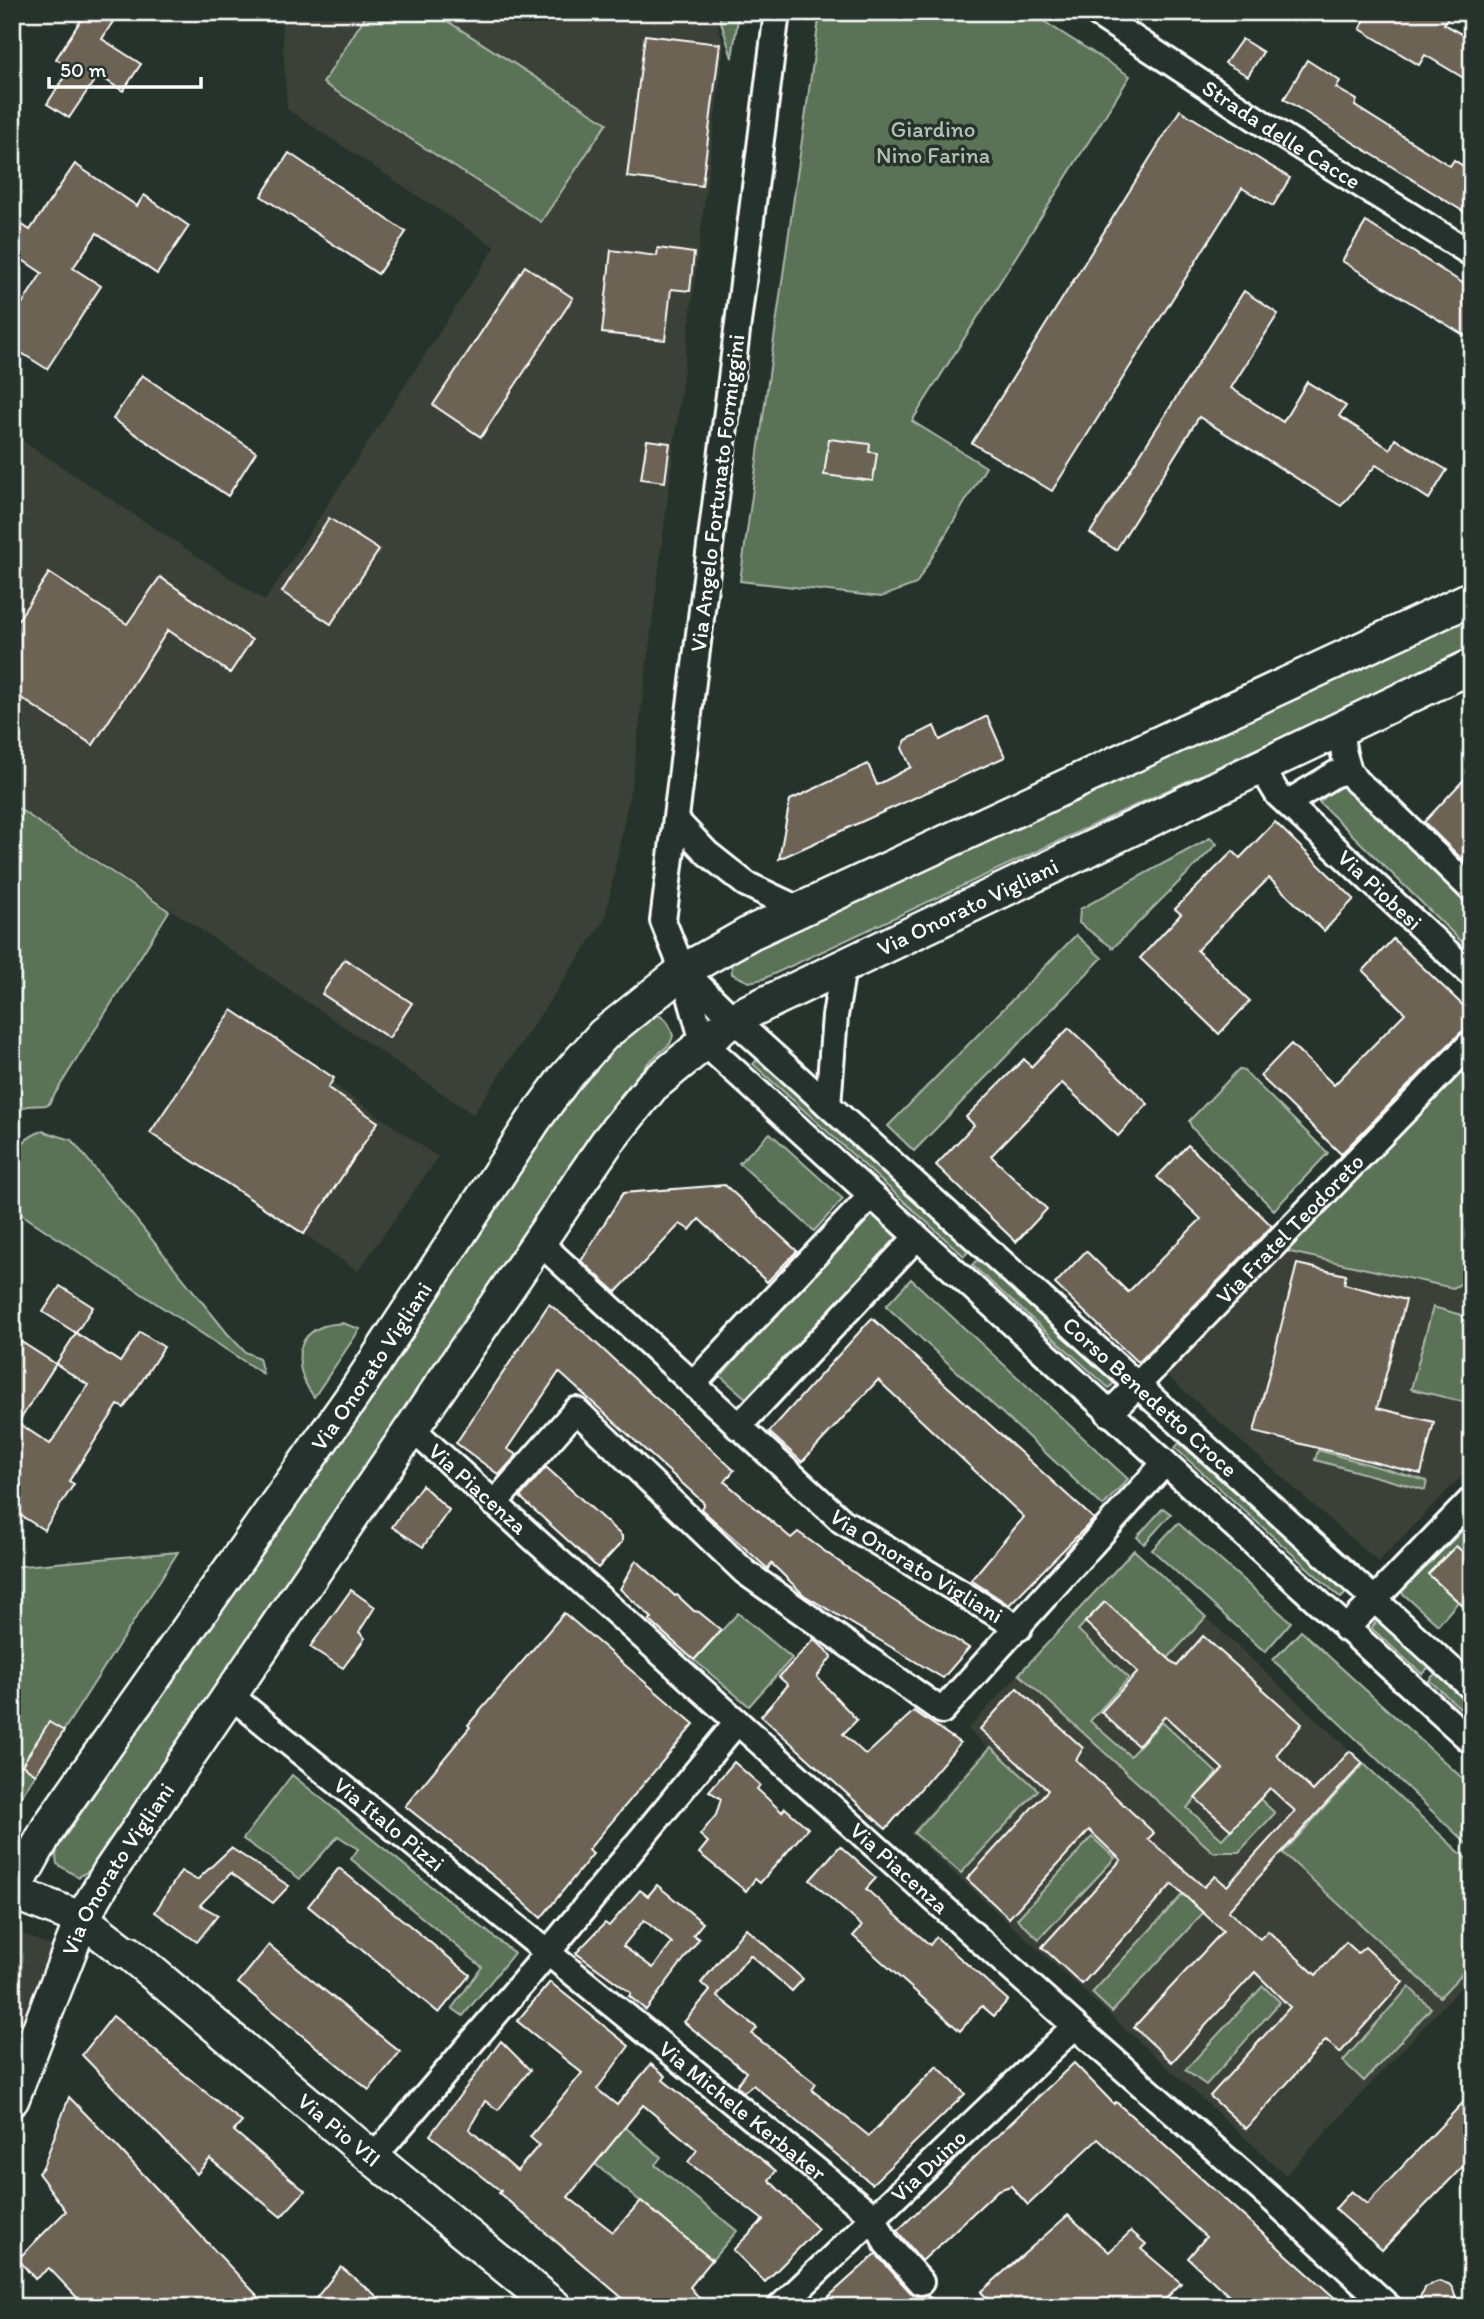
<svg xmlns="http://www.w3.org/2000/svg" width="1484" height="2319" viewBox="0 0 1484 2319" font-family="Itim,sans-serif">
<rect width="100%" height="100%" fill="#26332d"/>
<filter id="ink" filterUnits="userSpaceOnUse"><feTurbulence type="fractalNoise" baseFrequency=".0143" numOctaves="2"/><feDisplacementMap in="SourceGraphic" scale="14" xChannelSelector="R" yChannelSelector="G"/><feConvolveMatrix kernelMatrix="1 2 1 2 8 2 1 2 1" color-interpolation-filters="sRGB"/></filter>
<g filter="url(#ink)">
<g fill="#3b4139">
<polygon points="281,12 714,12 724,45 633,776 605,919 473,1114 12,802 12,434 265,601 495,247 287,109"/>
<polygon points="333,1084 438,1157 358,1271 256,1201"/>
<polygon points="1381,1155 1472,1241 1472,1465 1378,1562 1164,1373"/>
<polygon points="1134,1550 1472,1864 1472,1975 1286,2175 910,1833 987,1747 968,1729"/>
<polygon points="16,1931 53,1947 12,2057 12,1941"/>
</g>
<g fill="#5a7257" stroke="#acb8ab" stroke-width="2">
<polygon points="368,12 433,12 607,123 541,222 323,83"/>
<polygon points="718,12 739,12 732,58"/>
<polygon points="820,12 1029,12 1130,76 912,421 986,467 916,584 881,597 740,581"/>
<polygon points="1472,604 1472,648 763,979 749,982 732,974 731,959"/>
<polygon points="1344,782 1472,904 1472,952 1319,802"/>
<polygon points="12,804 169,911 48,1105 27,1106 12,1115"/>
<polygon points="1210,838 1217,844 1113,948 1079,923 1080,909"/>
<polygon points="1076,935 1102,958 914,1151 888,1126"/>
<path d="M654 1014C666 1017 670 1024 673 1036L670 1044 649 1062 614 1103 91 1870 78 1877 57 1864 56 1856 58 1847 568 1100 611 1048Z"/>
<polygon points="758,1059 969,1251 964,1256 753,1064"/>
<polygon points="1472,1062 1472,1287 1468,1280 1453,1288 1285,1251"/>
<polygon points="1239,1069 1244,1071 1328,1153 1274,1210 1192,1128 1189,1121"/>
<path d="M42 1131 72 1140 227 1333 245 1352 259 1358 263 1374 12 1208C12 1172 4 1146 42 1131Z"/>
<polygon points="770,1133 843,1199 814,1231 739,1163"/>
<polygon points="870,1213 897,1237 747,1399 720,1376"/>
<polygon points="978,1259 1114,1383 1109,1388 972,1265"/>
<polygon points="911,1279 1128,1479 1103,1506 886,1306"/>
<polygon points="1433,1307 1472,1318 1472,1372 1464,1402 1411,1389"/>
<path d="M342 1323 360 1329 314 1397C298 1376 289 1340 321 1327 327 1324 336 1324 342 1323Z"/>
<polygon points="1179,1443 1347,1592 1341,1598 1175,1448"/>
<polygon points="1318,1450 1427,1481 1425,1490 1315,1460"/>
<polygon points="1163,1508 1171,1514 1144,1544 1137,1537"/>
<polygon points="1472,1521 1472,1551 1467,1556 1456,1546 1428,1574 1458,1602 1438,1625 1401,1592"/>
<polygon points="1178,1523 1291,1622 1265,1652 1152,1550"/>
<polygon points="1134,1550 1206,1617 1168,1658 1104,1602 1078,1630 1129,1678 1090,1721 1130,1756 1162,1722 1217,1773 1187,1808 1222,1839 1260,1799 1275,1813 1239,1852 1213,1852 1019,1674"/>
<polygon points="178,1552 12,1811 12,1567"/>
<polygon points="738,1613 792,1658 749,1706 694,1660"/>
<polygon points="1378,1620 1429,1667 1422,1674 1371,1628"/>
<polygon points="1301,1631 1472,1787 1472,1849 1273,1660"/>
<polygon points="1436,1673 1472,1706 1472,1719 1429,1680"/>
<polygon points="991,1747 1038,1790 961,1873 914,1833"/>
<polygon points="1364,1764 1472,1864 1472,1963 1440,1997 1283,1853"/>
<polygon points="292,1775 514,1953 463,2016 452,2008 482,1967 351,1859 358,1849 338,1836 300,1879 243,1839"/>
<polygon points="1092,1837 1115,1858 1039,1939 1017,1919"/>
<polygon points="1183,1894 1203,1913 1112,2012 1092,1993"/>
<polygon points="1263,1986 1280,2002 1206,2085 1185,2070"/>
<polygon points="1409,1987 1431,2008 1364,2081 1343,2061"/>
<polygon points="625,2127 661,2157 655,2165 737,2231 712,2260 595,2164"/>
</g>
<g fill="#6c6355" stroke="#fff" stroke-width="2" fill-rule="evenodd">
<polygon points="86,12 119,12 102,39 141,64 123,91 98,75 69,118 47,104 70,68 56,59"/>
<polygon points="1369,12 1451,12 1444,24 1472,40 1472,83 1425,55 1419,65 1360,29"/>
<polygon points="645,35 720,44 702,186 627,177"/>
<polygon points="1242,39 1263,52 1248,76 1225,63"/>
<polygon points="1307,60 1340,81 1336,88 1357,100 1355,106 1450,166 1454,160 1472,172 1472,217 1284,99"/>
<polygon points="1180,110 1290,178 1273,206 1242,188 1052,491 972,443"/>
<polygon points="289,153 406,232 378,274 261,196"/>
<polygon points="75,164 137,206 144,195 189,226 157,274 97,233 73,268 101,286 47,369 12,347 12,319 42,273 12,253 12,218 30,230"/>
<polygon points="1366,222 1472,289 1472,340 1342,261"/>
<polygon points="658,248 694,253 690,291 671,289 665,340 602,333 611,250 657,256"/>
<polygon points="525,266 573,298 481,437 433,405"/>
<polygon points="1244,291 1278,314 1231,388 1283,422 1307,382 1346,406 1339,416 1390,449 1395,439 1447,470 1429,499 1376,465 1341,506 1199,417 1116,550 1090,533"/>
<polygon points="142,375 256,452 228,496 113,419"/>
<polygon points="829,439 870,444 869,452 877,453 873,481 824,475"/>
<polygon points="647,440 670,443 665,482 641,479"/>
<polygon points="329,518 379,550 331,624 282,592"/>
<polygon points="49,573 127,624 160,577 252,640 230,673 168,630 93,745 12,692 12,629"/>
<polygon points="987,716 1005,757 779,859 790,800 868,764 877,785 911,767 902,748 906,740 934,726 940,740"/>
<polygon points="1472,771 1472,869 1424,822"/>
<polygon points="1275,822 1354,899 1324,931 1269,878 1197,950 1250,1001 1219,1034 1140,958 1181,914 1175,909 1233,851 1240,858"/>
<polygon points="1393,939 1472,1014 1472,1028 1461,1032 1341,1154 1260,1076 1291,1044 1334,1085 1405,1013 1363,971"/>
<polygon points="345,959 412,1003 389,1038 322,994"/>
<polygon points="232,1010 334,1078 328,1088 378,1122 304,1234 150,1133"/>
<polygon points="1069,1028 1148,1104 1118,1136 1062,1083 991,1156 1047,1209 1016,1242 936,1165 974,1125 966,1117 1024,1059 1031,1067"/>
<polygon points="1188,1145 1272,1226 1139,1362 1135,1360 1055,1284 1086,1251 1128,1292 1201,1219 1157,1177"/>
<polygon points="725,1185 797,1251 767,1282 699,1219 690,1230 680,1224 616,1292 581,1261 623,1193"/>
<polygon points="1297,1264 1346,1275 1344,1284 1406,1300 1377,1408 1434,1422 1421,1474 1254,1432"/>
<polygon points="60,1286 93,1307 76,1333 43,1312"/>
<polygon points="549,1304 586,1334 734,1470 725,1482 791,1538 798,1532 888,1597 969,1648 943,1678 804,1595 771,1563 768,1569 701,1509 704,1503 559,1372 507,1449 517,1455 499,1475 456,1443"/>
<polygon points="872,1318 1094,1519 1009,1605 971,1580 1024,1517 878,1380 802,1462 769,1432"/>
<path d="M140 1332 164 1347 124 1408 118 1405 69 1481 74 1484 44 1530 12 1510V1336L56 1364 76 1333 120 1362ZM56 1364 88 1385 50 1444 18 1423Z"/>
<polygon points="546,1467 622,1536 622,1542 598,1568 520,1497"/>
<polygon points="422,1485 449,1510 423,1547 392,1527"/>
<polygon points="1456,1546 1472,1560 1472,1614 1428,1574"/>
<polygon points="636,1560 675,1596 677,1595 694,1611 699,1612 721,1630 694,1660 649,1620 652,1618 620,1589"/>
<polygon points="351,1590 375,1607 359,1632 365,1638 343,1668 310,1647"/>
<polygon points="1105,1602 1177,1666 1203,1636 1302,1724 1276,1755 1313,1791 1350,1751 1363,1763 1228,1911 1260,1939 1268,1931 1316,1975 1346,1942 1358,1953 1365,1947 1403,1982 1340,2053 1326,2040 1246,2129 1210,2096 1290,2007 1255,1972 1172,2062 1134,2027 1223,1931 1172,1884 1082,1984 1042,1947 1121,1860 1089,1830 1009,1918 967,1879 1048,1790 980,1729 1017,1688 1083,1748 1076,1760 1154,1833 1148,1839 1204,1887 1215,1876 1227,1886 1295,1811 1270,1788 1231,1830 1195,1798 1223,1769 1165,1716 1138,1746 1101,1712 1138,1672 1085,1622"/>
<polygon points="564,1613 694,1724 588,1850 593,1854 541,1918 501,1882 405,1806 470,1727 468,1725"/>
<polygon points="814,1639 832,1656 817,1677 857,1720 843,1734 866,1755 914,1711 960,1743 886,1829 761,1716 788,1685 779,1677"/>
<polygon points="49,1722 64,1731 36,1774 22,1765"/>
<polygon points="734,1762 760,1785 757,1789 782,1812 785,1808 808,1828 760,1883 755,1879 746,1891 699,1853 708,1842 700,1835 716,1815 721,1799 709,1791"/>
<polygon points="840,1846 876,1878 866,1889 930,1945 936,1937 1008,2000 994,2016 982,2006 960,2031 853,1936 862,1926 810,1880"/>
<polygon points="231,1848 289,1886 273,1903 231,1873 200,1905 218,1915 197,1942 155,1912 181,1871 197,1880"/>
<polygon points="339,1868 470,1975 439,2013 308,1906"/>
<path d="M657 1885 703 1923 693 1935 699 1939 646 2010 629 1996 631 1993 576 1953 605 1923 609 1926 640 1890 648 1896ZM644 1920 672 1943 653 1968 623 1946Z"/>
<polygon points="746,1928 803,1979 792,1991 750,1955 717,1996 757,2028 752,2034 816,2084 812,2090 869,2136 937,2066 965,2094 872,2184 753,2085 744,2092 736,2086 746,2072 684,2022 710,1991 701,1983"/>
<polygon points="269,1945 400,2052 369,2090 238,1983"/>
<polygon points="550,1982 629,2046 597,2089 617,2105 651,2064 666,2076 663,2080 776,2171 769,2180 818,2229 765,2282 733,2250 763,2220 688,2162 697,2150 643,2105 568,2197 613,2232 641,2201 712,2260 690,2287 707,2307 633,2307 499,2193 501,2191 430,2135 501,2041 530,2070 498,2110 485,2101 469,2129 517,2171 539,2145 530,2137 582,2073 517,2021"/>
<polygon points="113,2016 242,2122 234,2131 305,2191 281,2217 210,2159 197,2174 82,2055"/>
<polygon points="1074,2063 1114,2104 1116,2102 1345,2307 1241,2307 1188,2258 1206,2237 1098,2139 1028,2205 1011,2186 998,2190 922,2261 897,2231"/>
<polygon points="1472,2093 1472,2157 1382,2250 1335,2209 1351,2191 1367,2204"/>
<polygon points="69,2097 110,2139 268,2307 86,2307 49,2268 35,2279 18,2259 66,2211 38,2173 43,2167"/>
<polygon points="1068,2215 1109,2252 1131,2231 1146,2244 1141,2249 1181,2283 1158,2307 995,2307 981,2292"/>
<polygon points="876,2254 910,2292 917,2296 927,2295 942,2307 817,2307"/>
<polygon points="341,2267 390,2307 309,2307"/>
<polygon points="1439,2281 1449,2284 1453,2289 1456,2299 1454,2307 1421,2307 1420,2298 1424,2287"/>
</g>
<g fill="none" stroke-linecap="round" stroke-linejoin="round">
<g stroke="#fff" stroke-width="30">
<g id="street">
<polyline points="777,12 663,921 683,971 703,1042 1472,1742"/>
<path id="s1" d="M1094 12 1273 130 1472 254"/>
<polyline points="1340,730 1344,754 1349,771 1356,781 1389,809 1472,890"/>
<path id="s2" d="M1261 767 1278 795 1472 975"/>
<polyline points="1287,803 1335,774 1349,771"/>
<polyline points="676,820 707,853 746,884 799,909"/>
<path id="s3" d="M685 972 733 1019 1472 1688"/>
<polyline points="828,1105 835,1016 843,967"/>
<path id="s4" d="M539 1242 842 1521 1019 1628"/>
<polyline points="693,1384 871,1196"/>
<path id="s5" d="M1109 1414 1472 1042"/>
<polyline points="738,1427 916,1238"/>
<path id="s6" d="M412 1429 1075 2026 1274 2201 1389 2307"/>
<polyline points="494,1504 576,1410 745,1572 942,1711 1164,1464"/>
<polyline points="1346,1629 1472,1499"/>
<path id="s7" d="M230 1695 874 2217 886 2243 921 2282"/>
<polyline points="373,2158 535,1968 737,1722"/>
<path id="s8" d="M780 2307 1075 2026"/>
</g>
</g>
<g stroke="#fff" stroke-width="38">
<g id="secondary">
<path id="s9" d="M12 1892 82 1919 125 1952 129 1953 373 2158 555 2307"/>
<path id="s10" d="M12 1894 50 1825 354 1394 534 1120 564 1079 603 1035 683 971 752 932 1472 598"/>
<path id="s11" d="M12 2099 82 1919 110 1871 607 1142 652 1086 733 1019 1472 666"/>
</g>
</g>
<use href="#street" stroke="#26332d" stroke-width="24"/>
<use href="#secondary" stroke="#26332d" stroke-width="33"/>
</g>
</g>
<g text-anchor="middle" stroke-width="7" stroke-linejoin="round" paint-order="stroke">
<g font-size="23" fill="#b5c0b3" stroke="#26332d">
<text x="933" y="137">Giardino<tspan x="933" dy="26">Nino Farina</tspan></text>
</g>
<g font-size="23" fill="#fff" stroke="#26332d">
<text dy="8" stroke="none"><textPath href="#s1" startOffset="224">Strada delle Cacce</textPath></text>
<text transform="translate(717 493) rotate(-83)" y="8">Via Angelo Fortunato Formiggini</text>
<text dy="8" stroke="none"><textPath href="#s2" startOffset="172">Via Piobesi</textPath></text>
<text dy="8" stroke="none"><textPath href="#s11" startOffset="1568">Via Onorato Vigliani</textPath></text>
<text dy="8" stroke="none"><textPath href="#s5" startOffset="259">Via Fratel Teodoreto</textPath></text>
<text dy="8" stroke="none"><textPath href="#s10" startOffset="639">Via Onorato Vigliani</textPath></text>
<text dy="8" stroke="none"><textPath href="#s3" startOffset="630">Corso Benedetto Croce</textPath></text>
<text dy="8" stroke="none"><textPath href="#s6" startOffset="89">Via Piacenza</textPath></text>
<text dy="8" stroke="none"><textPath href="#s4" startOffset="499">Via Onorato Vigliani</textPath></text>
<text dy="8" stroke="none"><textPath href="#s7" startOffset="205">Via Italo Pizzi</textPath></text>
<text dy="8" stroke="none"><textPath href="#s6" startOffset="656">Via Piacenza</textPath></text>
<text dy="8" stroke="none"><textPath href="#s11" startOffset="254">Via Onorato Vigliani</textPath></text>
<text dy="8" stroke="none"><textPath href="#s7" startOffset="660">Via Michele Kerbaker</textPath></text>
<text dy="8" stroke="none"><textPath href="#s9" startOffset="408">Via Pio VII</textPath></text>
<text dy="8" stroke="none"><textPath href="#s8" startOffset="205">Via Duino</textPath></text>
</g>
</g>
<rect width="1484" height="2319" fill="none" stroke="#26332d" stroke-width="42"/>
<rect x="21" y="21" width="1442" height="2277" fill="none" stroke="#fff" stroke-width="2.5" filter="url(#ink)"/>
<path d="M49 77v10h152v-10" fill="none" stroke="#ffffff" stroke-width="3.5"/>
<text x="60" y="77" font-size="21" fill="#ffffff" stroke="#26332d" stroke-width="5" paint-order="stroke">50 m</text>
</svg>
